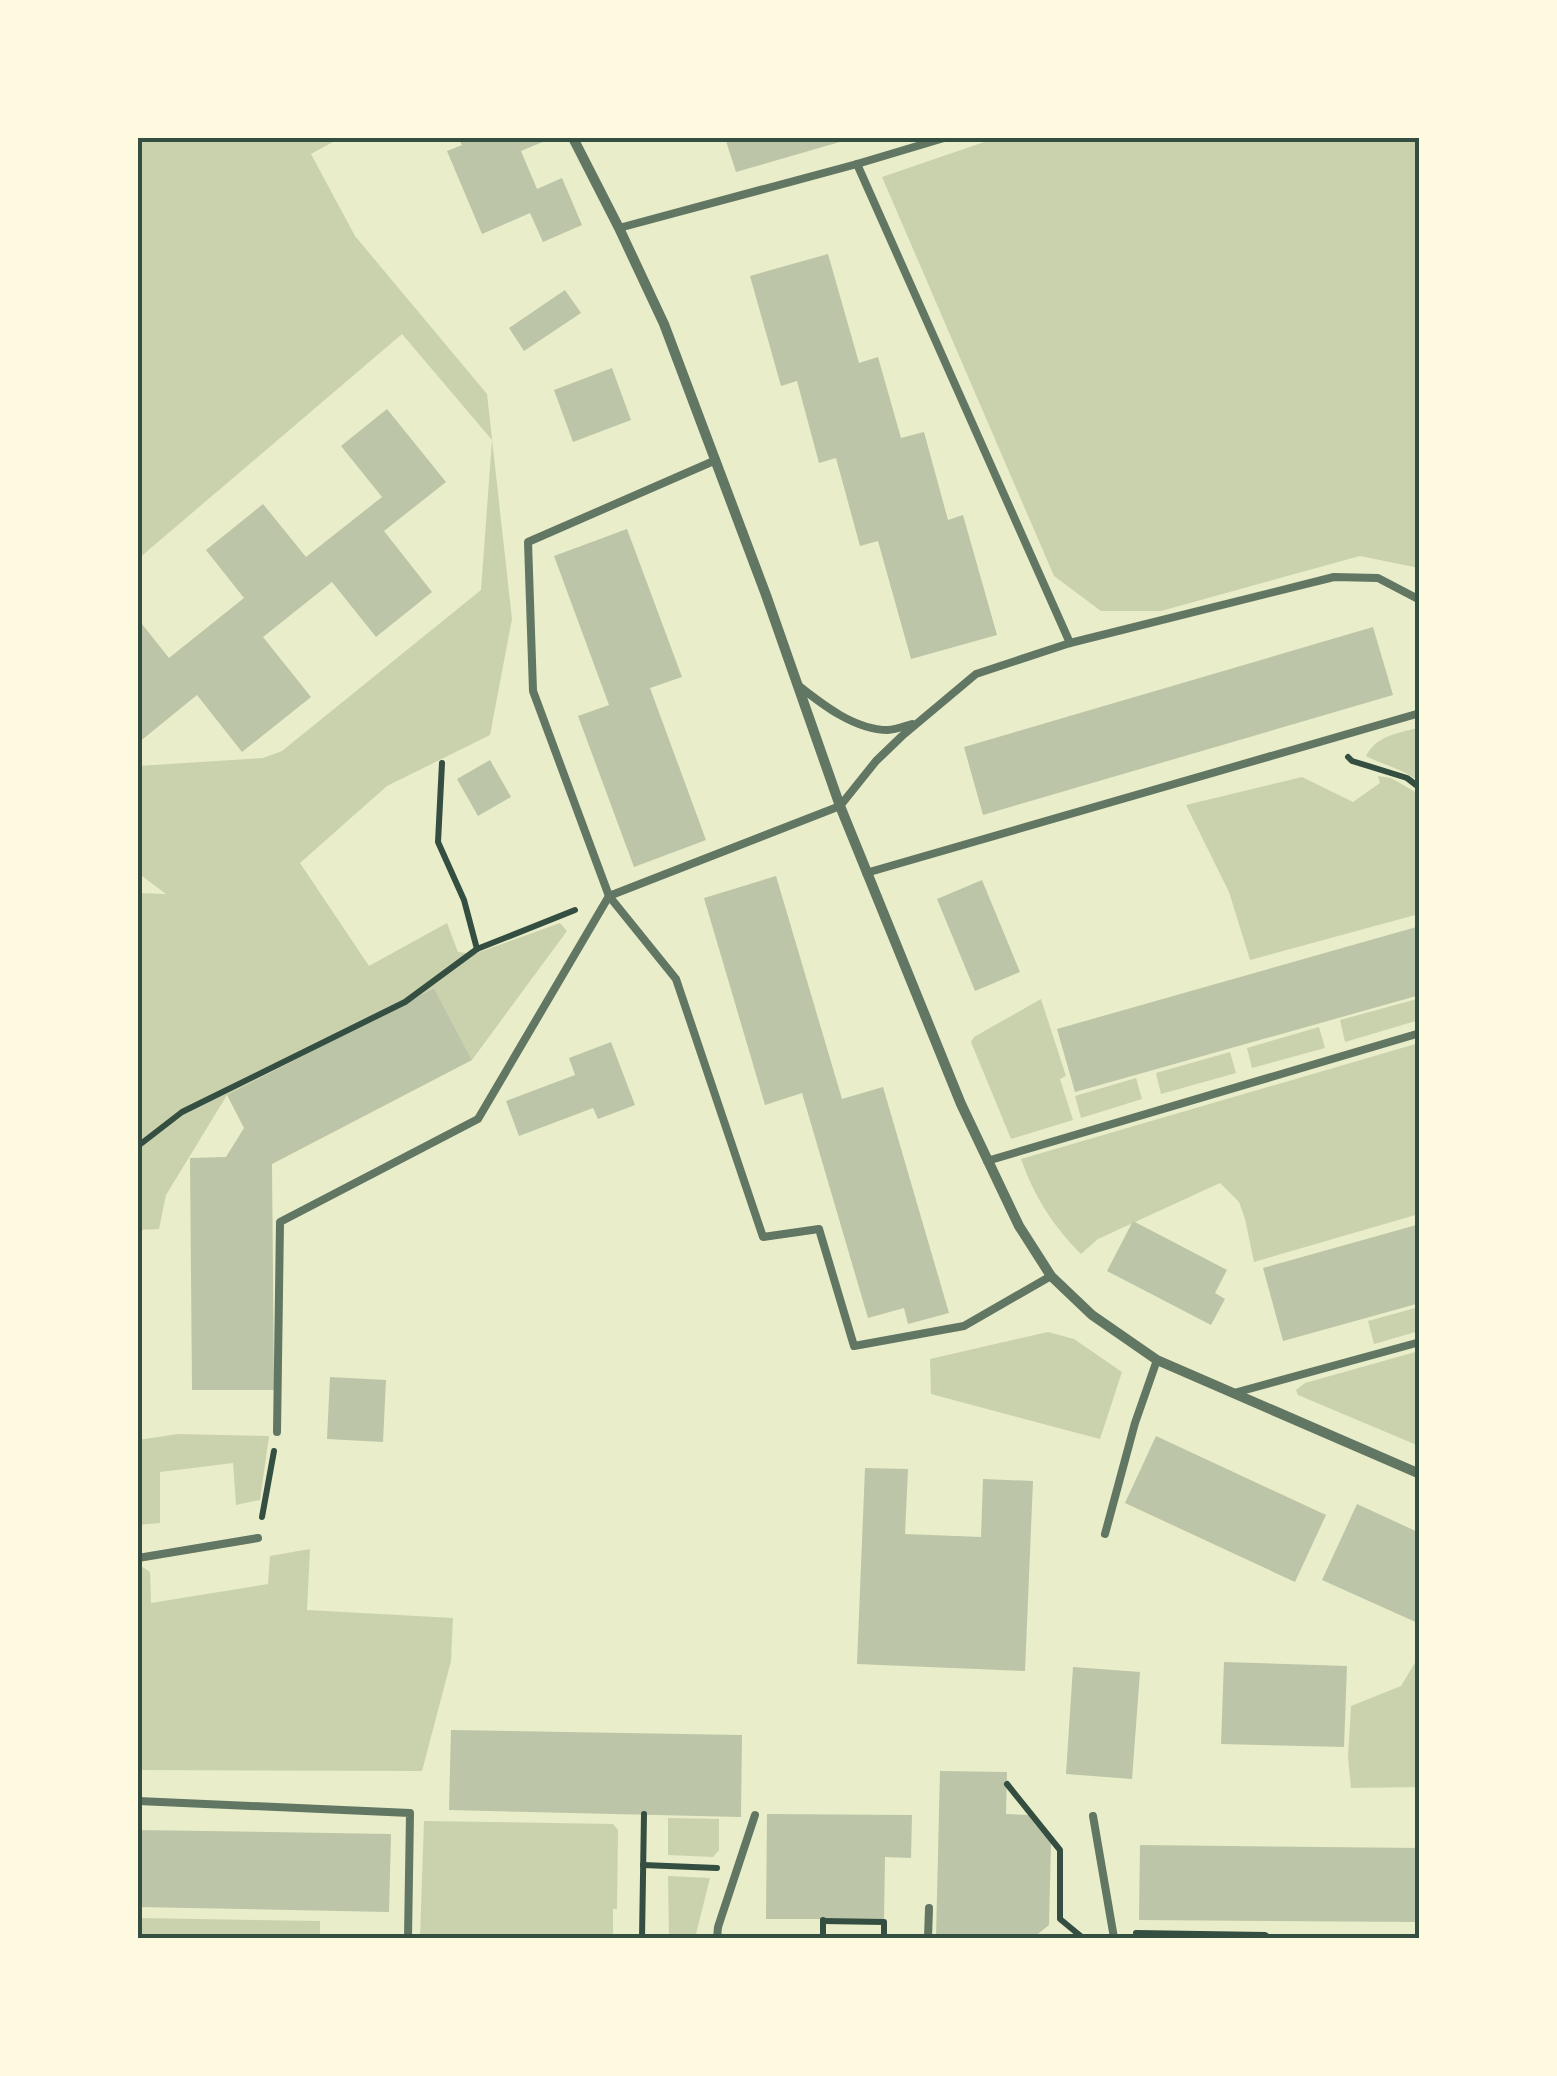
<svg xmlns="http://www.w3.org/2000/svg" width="1557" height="2076" viewBox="0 0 1557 2076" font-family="'PT Sans Narrow',sans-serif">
<rect width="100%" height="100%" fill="#e9edc9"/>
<g fill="#cad2ad">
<polygon points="138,138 340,138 311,154 355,236 487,394 512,619 490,735 387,786 300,863 369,966 447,923 458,952 474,954 560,923 567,931 472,1060 434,988 227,1095 166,1195 159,1229 138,1230 138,893 166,894 138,873 138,766 263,758 282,751 481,590 492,440 402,334 138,559"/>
<polygon points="996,138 1419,138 1419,568 1360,556 1161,611 1101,611 1054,576 882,177"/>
<path d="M1413 729H1419V782C1404 769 1383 765 1366 756 1376 737 1394 734 1413 729Z"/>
<polygon points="1378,776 1391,778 1419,794 1419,914 1250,960 1229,892 1186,805 1302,777 1353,802 1380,783"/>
<polygon points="1041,999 1066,1076 1060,1079 1073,1120 1011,1139 971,1042 974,1037"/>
<polygon points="1417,999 1419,1020 1345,1042 1340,1020"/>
<polygon points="1319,1027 1325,1048 1252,1068 1247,1048"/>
<path d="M1419 1043V1214L1254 1262 1245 1219 1239 1202 1220 1183 1098 1239 1081 1254C1053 1226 1034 1196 1021 1159Z"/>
<polygon points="1230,1052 1236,1073 1161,1094 1156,1073"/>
<polygon points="1136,1078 1142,1099 1081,1118 1075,1096"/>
<polygon points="1419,1307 1419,1331 1374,1344 1368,1321"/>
<polygon points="1048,1332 1074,1339 1122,1372 1100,1439 931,1394 930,1359"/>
<polygon points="1419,1351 1419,1446 1298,1395 1296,1390 1305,1383"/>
<polygon points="178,1434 269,1436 260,1500 236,1505 233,1463 160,1472 160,1523 138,1525 138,1440"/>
<polygon points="310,1549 307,1610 453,1618 451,1661 422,1771 138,1770 138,1564 150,1572 151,1603 268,1584 270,1556"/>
<polygon points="1419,1656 1419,1787 1351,1788 1348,1757 1351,1706 1401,1686"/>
<polygon points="668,1818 719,1819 719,1850 713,1857 668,1855"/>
<polygon points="424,1821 613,1824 618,1830 617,1909 613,1909 613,1938 420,1938"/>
<polygon points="668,1876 710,1878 695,1938 669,1938"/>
<polygon points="138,1918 320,1921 320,1938 138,1938"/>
</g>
<g fill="#bcc5a7">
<polygon points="458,138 552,138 521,151 537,189 562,178 582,225 543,242 530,213 482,234 447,151 462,145"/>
<polygon points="725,138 850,138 850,139 736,172"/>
<polygon points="828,254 859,363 878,357 901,438 924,432 948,520 963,515 997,635 911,659 878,541 860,546 836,458 819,463 797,381 781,386 750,276"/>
<polygon points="565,290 581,313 524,351 509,328"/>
<polygon points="612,368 631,420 573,442 554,390"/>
<polygon points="387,409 446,482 384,531 432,592 376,637 332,582 263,637 311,697 242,752 197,695 138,743 138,619 169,658 244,598 206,550 263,504 306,557 382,497 341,446"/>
<polygon points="627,529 682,677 650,688 706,840 634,867 578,716 609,705 554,556"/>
<polygon points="1373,627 1393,695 983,815 964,747"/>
<polygon points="490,760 511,797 478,816 457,779"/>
<polygon points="776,876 842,1099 883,1087 949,1313 908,1324 904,1308 868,1318 802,1093 765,1105 704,898"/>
<polygon points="982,880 1020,972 975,991 937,899"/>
<polygon points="1420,926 1420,995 1075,1092 1057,1029"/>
<polygon points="434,988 472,1060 272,1164 274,1390 192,1390 190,1158 226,1157 244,1128 227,1095"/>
<polygon points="611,1042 635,1105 598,1119 593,1108 519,1136 506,1101 575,1075 569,1058"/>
<polygon points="1133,1221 1227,1270 1215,1293 1225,1299 1211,1325 1107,1271"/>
<polygon points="1420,1224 1420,1303 1283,1341 1263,1268"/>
<polygon points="330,1377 386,1380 383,1442 327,1439"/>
<polygon points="1156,1436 1326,1515 1295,1582 1125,1503"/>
<polygon points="865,1468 908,1469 905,1534 981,1537 983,1479 1033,1481 1025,1671 857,1664"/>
<polygon points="1357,1504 1420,1533 1420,1624 1322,1580"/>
<polygon points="1224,1662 1347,1666 1344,1747 1221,1744"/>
<polygon points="1073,1667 1140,1672 1132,1779 1066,1774"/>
<polygon points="451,1730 742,1735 741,1817 449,1810"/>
<polygon points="940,1771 1007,1772 1006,1814 1029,1815 1051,1842 1049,1925 1033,1938 936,1938"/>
<polygon points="767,1814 912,1815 911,1858 885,1857 884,1919 766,1919"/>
<polygon points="138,1830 391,1834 389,1912 138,1907"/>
<polygon points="1140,1845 1420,1848 1420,1922 1139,1920"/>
</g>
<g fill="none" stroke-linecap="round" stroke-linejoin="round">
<g stroke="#344e41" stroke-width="6">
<polyline points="1348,757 1352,761 1407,778 1420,788"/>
<polyline points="442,763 438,842 464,900 477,949 575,910"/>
<polyline points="138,1146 182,1112 405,1002 477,949"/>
<polyline points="262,1517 274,1451"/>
<polyline points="1007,1784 1060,1850 1060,1919 1083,1938"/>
<polyline points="643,1865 717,1868"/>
<polyline points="823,1920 823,1938"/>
<polyline points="823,1921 884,1922 884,1938"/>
<polyline points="1136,1933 1265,1935 1269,1938"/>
<polyline points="642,1938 644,1814"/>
</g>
<g stroke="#617663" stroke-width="8">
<polyline points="857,164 1070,643"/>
<polyline points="619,228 857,164 944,138"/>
<polyline points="716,460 528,542 533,691 609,896 840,806 876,761 902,736 976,674 1070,643 1334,577 1378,578 1420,600"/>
<path d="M799 686C823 705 855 730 888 730 895 730 905 726 912 724"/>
<polyline points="866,873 1420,713"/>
<polyline points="987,1161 1420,1033"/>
<polyline points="1234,1393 1420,1342"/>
<polyline points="277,1432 280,1222 478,1119 609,896 676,979 763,1237 819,1229 854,1346 964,1326 1051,1276"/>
<polyline points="1105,1534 1135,1423 1157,1360"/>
<polyline points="138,1558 258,1538"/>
<polyline points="138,1801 410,1813 408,1938"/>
<polyline points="1093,1816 1114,1938"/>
<polyline points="717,1938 718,1927 755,1815"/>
<polyline points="928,1938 929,1908"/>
</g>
<polyline stroke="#617663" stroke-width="10" points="573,138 619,228 664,324 766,595 840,806 961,1104 1019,1226 1051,1276 1092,1315 1157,1360 1420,1474"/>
</g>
<rect width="1557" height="2076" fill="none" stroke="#fefae0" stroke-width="280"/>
<rect x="140" y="140" width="1277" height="1796" fill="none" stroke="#344e41" stroke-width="4"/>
</svg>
